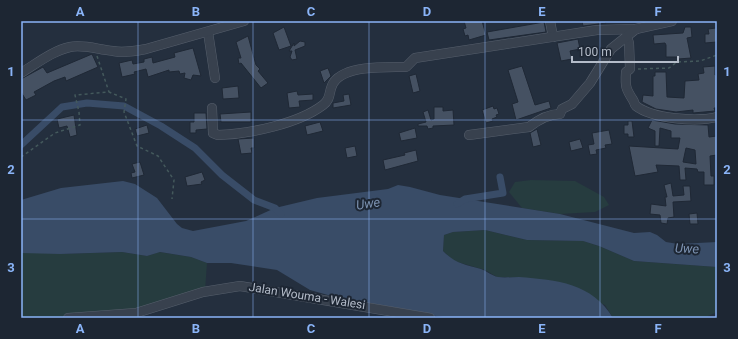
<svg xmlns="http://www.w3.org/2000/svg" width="738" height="339" viewBox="0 0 738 339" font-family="Roboto,sans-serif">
<rect width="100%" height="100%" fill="#242f3e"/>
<g fill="#263c3f">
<polygon points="531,180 575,181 604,197 609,205 595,212 560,214 522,208 509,192 515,182"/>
<polygon points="485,230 527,240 583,241 599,246 634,261 717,267 717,312 704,318 613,318 605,305 520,278 497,277 485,270 454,261 443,251 444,235 453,232"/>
<polygon points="38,252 60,254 122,252 147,256 159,252 191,257 207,263 205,291 148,310 68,318 21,318 21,253"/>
</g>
<path fill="#394c67" d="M123 181 135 184 157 198 177 224 182 228 193 231 246 221 275 208 317 198 388 189 398 185 410 187 440 195 560 214 634 233 650 232 657 235 666 242 678 244 717 242V267L634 261 599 246 583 241 527 240 485 230 453 232 444 235 443 251C456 264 464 264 481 269 487 271 492 276 498 277 505 278 512 277 519 277 557 280 592 283 613 318H449L360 304 310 290 277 270 231 263H207L191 257 160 252 147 256 122 252 60 254 21 253V200L61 188Z"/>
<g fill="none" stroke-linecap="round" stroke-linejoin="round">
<g stroke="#394c67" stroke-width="7">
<polyline points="21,145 62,107 87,103 124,106 161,126 195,148 222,175 254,200 275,208 281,214"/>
<polyline points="457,204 465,199 503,193 500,177"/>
</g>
</g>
<g fill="#455162" stroke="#1f2835" fill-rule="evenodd">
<polygon points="464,21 482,21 486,35 469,40 468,35 465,36 463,29 466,28"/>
<polygon points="582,21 605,21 606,23 583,26"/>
<polygon points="544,22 546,32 489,40 487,32"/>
<polygon points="284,27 291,46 279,50 273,33"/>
<polygon points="685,27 691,27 692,37 687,38 691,58 678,59 678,57 666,57 666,45 665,43 654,44 653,35 683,33"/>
<polygon points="716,28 717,42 705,43 705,34 709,34 708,29"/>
<polygon points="248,36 256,65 260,69 258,71 268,83 261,88 241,63 239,64 238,58 241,58 236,42"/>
<polygon points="578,39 580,49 570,51 572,59 561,61 557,43"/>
<polygon points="300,41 305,42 305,46 295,50 297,59 292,60 290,57 292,51 289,51 294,43 294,46"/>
<polygon points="193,48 201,76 193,75 191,80 184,78 185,73 180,74 179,71 169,72 169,70 148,77 146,69 134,72 135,74 122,77 119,63 132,60 133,64 144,62 144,59 152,57 153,63 175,57 174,53"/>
<polygon points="92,54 98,67 66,81 65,77 54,81 34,92 36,95 26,100 21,92 21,79 43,67 47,73"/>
<polygon points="522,66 535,105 549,101 551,108 516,120 512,104 518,102 508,70"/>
<polygon points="715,66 715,75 717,75 717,108 714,108 715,111 693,113 693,110 676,112 656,109 642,102 643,95 653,96 653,76 655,76 655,72 666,72 667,97 684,98 685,81 699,80 698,74 704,73 703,67"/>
<polygon points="328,68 331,76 324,83 320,71"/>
<polygon points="416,74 420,91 413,93 409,76"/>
<polygon points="238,86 239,98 223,99 222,88"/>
<polygon points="297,91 298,95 313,94 313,100 299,101 300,107 289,108 287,93"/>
<polygon points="349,94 351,105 333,108 333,103 344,101 343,95"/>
<polygon points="493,106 494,109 497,108 499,114 496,115 497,117 492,119 493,121 486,123 482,110"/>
<polygon points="434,107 443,107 443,111 453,110 454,125 433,126 433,128 428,129 427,126 418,126 418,124 426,122 423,112 428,110 431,120 434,119"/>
<polygon points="251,112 251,122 221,122 220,114"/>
<polygon points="194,113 206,113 207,129 196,130 196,133 190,133 190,122 194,122"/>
<polygon points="74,115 77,135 70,137 67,126 59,128 57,119"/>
<path d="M652 120 675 124 708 125 709 137 717 136V155L710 156 711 176H714V185H704V172H698L697 169 685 168 686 180H680L679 166 656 165 658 172 635 176 629 146 678 149 680 138H671V131L660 128 659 146H655V131L648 128ZM686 148 695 150 696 164 683 162Z"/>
<polygon points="628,121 632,121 634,137 628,137 628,134 624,134 624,125 628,125"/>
<polygon points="320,122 323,131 307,135 305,126"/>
<polygon points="147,125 149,133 137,136 135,129"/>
<polygon points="415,128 417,138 401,141 399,133"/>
<polygon points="537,129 541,145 533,147 530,133"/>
<polygon points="609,130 612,144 605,145 606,148 596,150 597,154 590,155 588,145 594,144 592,133"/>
<polygon points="254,138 254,148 251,148 252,153 241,154 238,139"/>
<polygon points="580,139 583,148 571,151 569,142"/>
<polygon points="355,146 357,156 347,158 345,148"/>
<polygon points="416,150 418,161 385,170 383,160 405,155 404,153"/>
<polygon points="140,162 144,175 132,178 131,173 135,172 132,164"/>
<polygon points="202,172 205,180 201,182 202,184 187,186 185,177"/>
<polygon points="671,183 673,196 684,195 683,186 690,186 691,201 673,202 674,217 668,218 667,224 661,223 660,215 650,214 651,204 666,206 665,197 667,197 664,185"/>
<polygon points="697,213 698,224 690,224 689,214"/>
</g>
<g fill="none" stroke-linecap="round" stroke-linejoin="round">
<g stroke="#565f6c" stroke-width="10">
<g id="minor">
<polyline points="550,21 553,37"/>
<polyline points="208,32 215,78"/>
<path d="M627 37 629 43 630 69 626 72C625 87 626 89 633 100 635 103 634 104 636 106 653 119 697 122 717 117"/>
<path d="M21 73C36 64 52 51 70 47 84 44 99 50 113 51 124 53 135 51 146 49L244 21"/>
<path d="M212 108 213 133 218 135C249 134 298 124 323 105 332 99 328 90 334 82 346 65 387 67 406 67L415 58 597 30 636 29 672 21"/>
<path d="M469 135 529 127C538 120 549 114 560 114L562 109 572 104 590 83 611 49 636 29"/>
<polyline points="68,318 136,313 203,292 240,286 430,318"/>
</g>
</g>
<g stroke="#44595c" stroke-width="1.5" stroke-dasharray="3 3" stroke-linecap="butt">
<polyline points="97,56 109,92"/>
<polyline points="638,69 669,68 677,62 700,61 717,55"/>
<polyline points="21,157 55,133 80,125 79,112 75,95 109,92 126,99 124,112 137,146 158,156 174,180 172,199"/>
</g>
<use href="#minor" stroke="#38414e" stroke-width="9"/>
</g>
<path fill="none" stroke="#8ab4f8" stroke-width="1" stroke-opacity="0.55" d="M138 21V318M253 21V318M369 21V318M485 21V318M600 21V318M21 120H717M21 219H717"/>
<g text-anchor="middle" stroke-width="4" stroke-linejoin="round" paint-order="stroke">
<g font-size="12" fill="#b4bcc9" stroke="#1d2633">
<text transform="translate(307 296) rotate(9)" y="4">Jalan Wouma - Walesi</text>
</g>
<g font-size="13" font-style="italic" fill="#7c92b1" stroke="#1d2633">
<text transform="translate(368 203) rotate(-8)" y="5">Uwe</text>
<text transform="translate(687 248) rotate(2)" y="5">Uwe</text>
</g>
</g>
<rect width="738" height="339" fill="none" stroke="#1d2633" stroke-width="44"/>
<path d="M572 56v6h106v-6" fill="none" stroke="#b4bcc9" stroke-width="2"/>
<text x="578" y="56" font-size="12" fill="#b4bcc9" stroke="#1d2633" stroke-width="3" paint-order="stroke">100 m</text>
<rect x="22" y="22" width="694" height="295" fill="none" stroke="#8ab4f8" stroke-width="1.5"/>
<g font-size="13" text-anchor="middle" font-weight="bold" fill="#8ab4f8">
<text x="80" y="16">A</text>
<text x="196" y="16">B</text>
<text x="311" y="16">C</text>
<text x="427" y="16">D</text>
<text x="542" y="16">E</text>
<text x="658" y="16">F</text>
<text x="11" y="76">1</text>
<text x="727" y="76">1</text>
<text x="11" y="174">2</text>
<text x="727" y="174">2</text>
<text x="11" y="272">3</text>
<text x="727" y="272">3</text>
<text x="80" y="333">A</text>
<text x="196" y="333">B</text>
<text x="311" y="333">C</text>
<text x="427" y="333">D</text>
<text x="542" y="333">E</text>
<text x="658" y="333">F</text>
</g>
</svg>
